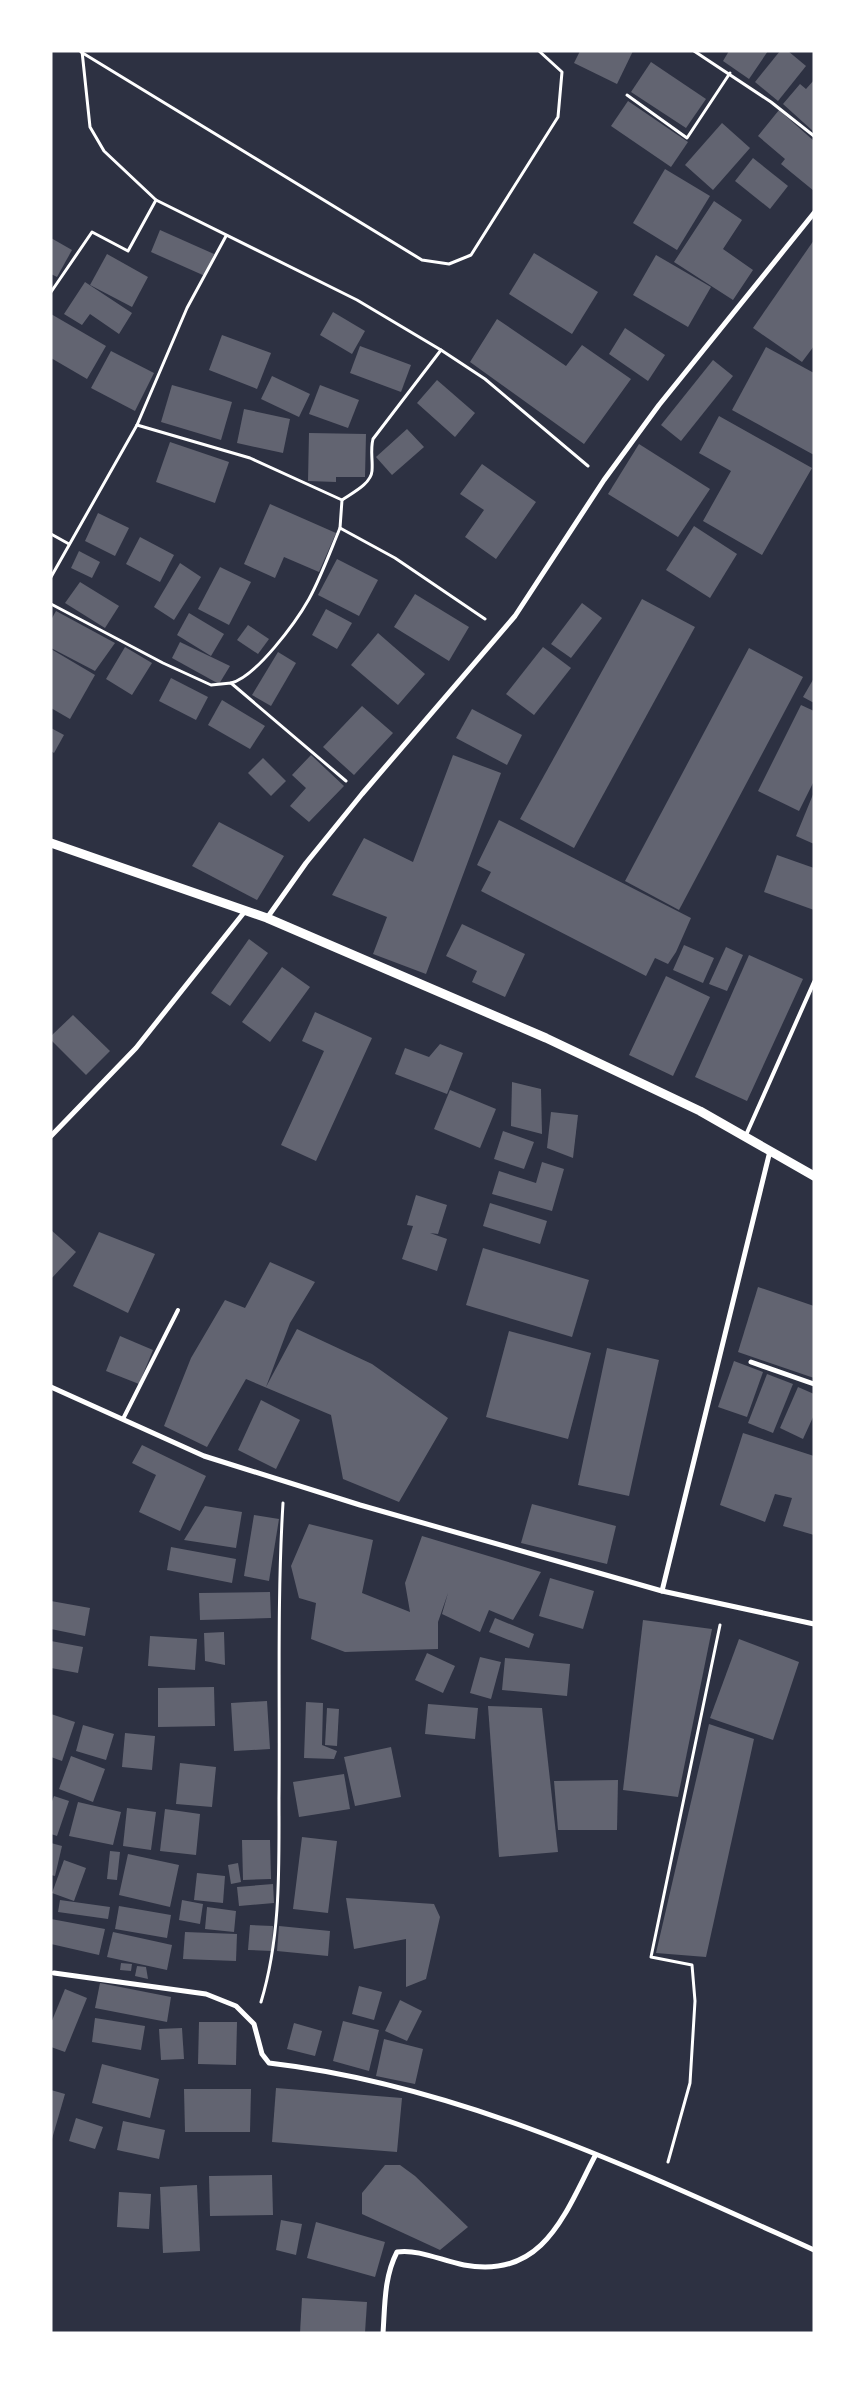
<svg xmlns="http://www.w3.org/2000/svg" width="865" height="2384" viewBox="0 0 865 2384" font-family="'Noto Sans',sans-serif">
<rect width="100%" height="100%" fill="#2d3142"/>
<g fill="#626471">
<polygon points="580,51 633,51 617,84 574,63"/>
<polygon points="729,51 768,51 749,79 723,61"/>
<polygon points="780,51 788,51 806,66 778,101 755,82"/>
<polygon points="651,62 706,99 686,128 631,92"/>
<polygon points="814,80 814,132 783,104 800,84 806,89"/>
<polygon points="628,101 688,142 671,167 611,126"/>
<polygon points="779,110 814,141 814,191 781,164 785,159 758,136"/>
<polygon points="722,123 750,148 713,190 685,165"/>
<polygon points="753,158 788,186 770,209 735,181"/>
<polygon points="665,169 710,196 677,250 633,223"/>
<polygon points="714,201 742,220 723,249 753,270 733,300 674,262"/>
<polygon points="160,230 214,254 205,276 151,252"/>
<polygon points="51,238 72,250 57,277 51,274"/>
<polygon points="814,240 814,346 802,362 753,328"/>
<polygon points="534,253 598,292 572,334 509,294"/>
<polygon points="107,254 148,277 132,307 90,285"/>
<polygon points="656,255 711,287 688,327 633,295"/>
<polygon points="85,282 132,313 119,334 90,314 82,325 64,314"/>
<polygon points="333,312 365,331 352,354 320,335"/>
<polygon points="51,314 106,346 87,379 51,358"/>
<polygon points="497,319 566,366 582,345 631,379 584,444 470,362"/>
<polygon points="625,328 665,355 648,381 609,354"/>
<polygon points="222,335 271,353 257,389 209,370"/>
<polygon points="360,346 411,365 401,392 350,373"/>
<polygon points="766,347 814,373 814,455 732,410"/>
<polygon points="111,351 154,373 135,411 91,388"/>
<polygon points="713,360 733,376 681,441 661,425"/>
<polygon points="272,376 310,394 299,417 261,399"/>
<polygon points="437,380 475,413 455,437 417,403"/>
<polygon points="172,385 232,402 221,440 161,422"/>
<polygon points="320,385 359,400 348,428 309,414"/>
<polygon points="244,409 290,419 283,453 237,443"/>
<polygon points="719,416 812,468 762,555 703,521 731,471 699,453"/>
<polygon points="407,429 424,447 392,475 376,457"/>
<polygon points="309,433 366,434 365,477 336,477 336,482 308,481"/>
<polygon points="170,442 229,462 215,503 156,482"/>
<polygon points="639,444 710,489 678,537 608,494"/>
<polygon points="482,464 536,502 496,559 465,537 484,510 460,494"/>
<polygon points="270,504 336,533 319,572 284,557 275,578 244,564"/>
<polygon points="98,513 129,528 115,556 85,541"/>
<polygon points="694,526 737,554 710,598 666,570"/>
<polygon points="140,537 174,555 160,582 126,564"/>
<polygon points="79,551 100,562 92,578 71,568"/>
<polygon points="337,559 378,580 359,616 318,595"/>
<polygon points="180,563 201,577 174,620 154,607"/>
<polygon points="220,567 251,582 229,625 198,609"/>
<polygon points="80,582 119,606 105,628 65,603"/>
<polygon points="415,594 469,627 449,661 394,627"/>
<polygon points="642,599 695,627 574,848 520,819"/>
<polygon points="582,603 602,618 571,658 551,644"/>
<polygon points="326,609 352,623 337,649 312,635"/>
<polygon points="56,611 115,643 95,671 51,648 51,620"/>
<polygon points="189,613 224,634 211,656 177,635"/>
<polygon points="248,625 269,639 258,654 237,640"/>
<polygon points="378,633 425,674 398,705 351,665"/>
<polygon points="180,642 230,666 219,684 172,658"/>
<polygon points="125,647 152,663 132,695 106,679"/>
<polygon points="543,647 571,668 534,715 506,694"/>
<polygon points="749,648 803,677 679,910 625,881"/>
<polygon points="51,649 95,675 70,719 51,708"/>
<polygon points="278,652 296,663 271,706 252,695"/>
<polygon points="171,678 208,697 196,720 159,701"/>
<polygon points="814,678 814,703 803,697"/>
<polygon points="222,700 265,726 250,749 208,725"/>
<polygon points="801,705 814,711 814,781 799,811 758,791"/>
<polygon points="362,706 393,733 354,775 323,747"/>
<polygon points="472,709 522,735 507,765 456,738"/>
<polygon points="51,728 64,735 54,753 51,751"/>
<polygon points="311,755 344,786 309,822 290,806 306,788 292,775"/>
<polygon points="453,755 501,773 426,974 373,954 387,917 332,895 364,838 413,862"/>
<polygon points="263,758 286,781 271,796 248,773"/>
<polygon points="814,792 814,844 796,836"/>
<polygon points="499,820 691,918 676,952 668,964 655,958 646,976 481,891 491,872 477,865"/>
<polygon points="219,822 284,856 257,900 192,866"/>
<polygon points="777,855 814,868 814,910 764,892"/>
<polygon points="462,924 525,954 505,997 472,982 477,971 446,956"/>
<polygon points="249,939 268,953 230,1006 211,993"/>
<polygon points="684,945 714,958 703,983 673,970"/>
<polygon points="726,947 743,955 727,991 709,984"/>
<polygon points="749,955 803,979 747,1101 695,1077"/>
<polygon points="282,967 310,987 270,1042 242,1022"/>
<polygon points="666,976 710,997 673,1076 629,1055"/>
<polygon points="315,1012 372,1038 316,1161 281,1145 324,1051 302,1041"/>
<polygon points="73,1015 110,1051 86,1075 51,1040 51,1036"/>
<polygon points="440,1044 463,1053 447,1094 395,1074 405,1048 429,1057"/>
<polygon points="512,1082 541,1089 542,1134 511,1126"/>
<polygon points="450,1090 496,1109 480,1148 434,1129"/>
<polygon points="551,1112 578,1115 573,1158 547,1148"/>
<polygon points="503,1131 534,1142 524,1169 494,1159"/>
<polygon points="542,1162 564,1169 552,1211 492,1194 499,1171 536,1183"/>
<polygon points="416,1195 447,1205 438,1234 430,1233 447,1239 437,1271 402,1259 413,1226 407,1225"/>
<polygon points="490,1203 547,1221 540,1244 483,1226"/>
<polygon points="51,1230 76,1252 51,1279"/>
<polygon points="99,1232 155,1254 128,1313 73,1286"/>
<polygon points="483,1248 589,1280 572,1337 466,1305"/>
<polygon points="270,1262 315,1282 290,1323 266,1387 297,1329 372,1364 448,1418 399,1502 343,1479 331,1415 246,1379 207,1447 164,1426 191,1358 225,1300 245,1308"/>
<polygon points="758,1287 814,1306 814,1378 738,1352"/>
<polygon points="509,1331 591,1353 568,1439 486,1417"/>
<polygon points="120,1336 153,1350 139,1384 106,1371"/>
<polygon points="607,1348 659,1360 629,1496 578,1485"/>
<polygon points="734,1361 763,1372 747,1417 718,1407"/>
<polygon points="767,1374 793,1384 773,1433 748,1423"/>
<polygon points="798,1387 814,1394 814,1415 803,1439 780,1428"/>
<polygon points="261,1400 300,1420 276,1469 238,1450"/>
<polygon points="743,1433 814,1456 814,1535 783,1526 792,1498 775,1494 765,1522 720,1505"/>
<polygon points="142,1445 206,1476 180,1531 139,1512 156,1475 132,1463"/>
<polygon points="532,1504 616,1526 607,1564 521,1543"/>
<polygon points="205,1506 242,1512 236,1548 184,1540"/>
<polygon points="254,1515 279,1519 269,1581 244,1576"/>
<polygon points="309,1524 373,1540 362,1593 410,1612 405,1583 422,1536 541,1572 513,1620 489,1610 480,1632 442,1614 448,1593 438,1622 438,1649 345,1652 311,1639 316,1603 299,1598 291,1566"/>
<polygon points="171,1547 236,1559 232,1583 167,1570"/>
<polygon points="550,1578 594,1591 583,1629 539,1616"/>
<polygon points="270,1592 271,1618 200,1620 199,1593"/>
<polygon points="51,1601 90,1608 85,1636 51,1629"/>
<polygon points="495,1618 534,1634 529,1648 489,1632"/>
<polygon points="643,1620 712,1629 678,1797 623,1790"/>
<polygon points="224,1632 225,1665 205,1661 204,1633"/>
<polygon points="150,1636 197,1639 195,1670 148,1666"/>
<polygon points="739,1639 799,1662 773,1740 710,1718"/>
<polygon points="51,1641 83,1647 78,1673 51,1668"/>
<polygon points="427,1653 455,1666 443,1693 415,1680"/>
<polygon points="480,1657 501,1662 491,1699 470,1693"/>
<polygon points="505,1658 570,1664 567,1696 502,1690"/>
<polygon points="214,1687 215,1726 158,1727 158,1688"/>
<polygon points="267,1701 270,1749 234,1751 231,1703"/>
<polygon points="306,1702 323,1703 322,1745 337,1751 334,1759 304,1758"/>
<polygon points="428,1704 478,1708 475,1739 425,1734"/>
<polygon points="488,1706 542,1708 558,1852 499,1857"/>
<polygon points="327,1708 339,1709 337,1746 325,1745"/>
<polygon points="51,1714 75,1722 62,1761 51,1757"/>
<polygon points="709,1724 754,1739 706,1957 656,1953"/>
<polygon points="83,1725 114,1734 106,1760 76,1751"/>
<polygon points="125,1733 155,1736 152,1770 122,1767"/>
<polygon points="391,1747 401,1797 355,1806 344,1757"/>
<polygon points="71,1756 105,1769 93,1802 59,1789"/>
<polygon points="180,1763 216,1767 212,1807 176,1804"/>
<polygon points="344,1774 350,1809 299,1817 293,1782"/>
<polygon points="618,1780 617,1830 558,1830 554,1781"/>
<polygon points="54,1796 69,1801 57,1836 51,1834 51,1804"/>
<polygon points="78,1802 121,1812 113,1845 69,1836"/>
<polygon points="127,1808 156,1812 151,1850 123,1846"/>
<polygon points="165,1809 200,1814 196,1855 160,1851"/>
<polygon points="302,1837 337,1841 328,1913 293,1909"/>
<polygon points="242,1840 270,1840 271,1879 243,1880"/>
<polygon points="51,1843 62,1846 55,1876 51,1875"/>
<polygon points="110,1851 120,1852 117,1880 107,1879"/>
<polygon points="128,1854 179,1865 170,1907 119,1895"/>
<polygon points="64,1860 86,1868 74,1901 52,1893"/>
<polygon points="238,1863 241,1882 231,1884 228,1865"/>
<polygon points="197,1873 225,1876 223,1903 194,1900"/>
<polygon points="273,1884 274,1903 239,1906 237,1887"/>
<polygon points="346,1898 434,1904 440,1917 426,1979 406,1987 406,1939 354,1949"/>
<polygon points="60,1900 110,1907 108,1919 58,1912"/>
<polygon points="182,1900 203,1904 200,1924 179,1920"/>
<polygon points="119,1906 171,1915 167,1938 115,1929"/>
<polygon points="207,1907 236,1911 234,1932 205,1929"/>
<polygon points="51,1919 105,1929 99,1955 51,1944"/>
<polygon points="250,1925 273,1926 272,1951 248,1950"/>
<polygon points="279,1926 330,1931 328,1956 277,1951"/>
<polygon points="113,1932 172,1945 167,1970 107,1957"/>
<polygon points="185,1932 237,1934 236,1961 183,1959"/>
<polygon points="121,1963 132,1964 131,1971 120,1970"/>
<polygon points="137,1966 146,1967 148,1979 135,1976"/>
<polygon points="100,1983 171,1997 167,2022 95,2008"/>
<polygon points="359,1986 382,1992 374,2020 352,2014"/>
<polygon points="65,1989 87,1998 65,2052 51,2047 51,2023"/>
<polygon points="400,2000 422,2011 407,2041 385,2031"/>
<polygon points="95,2018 145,2026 141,2050 92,2042"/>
<polygon points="343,2021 379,2030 369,2071 333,2061"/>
<polygon points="199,2022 237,2022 236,2065 198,2064"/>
<polygon points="294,2023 322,2031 315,2056 287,2049"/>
<polygon points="182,2028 184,2059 161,2060 159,2029"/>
<polygon points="384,2039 423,2049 415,2084 376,2076"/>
<polygon points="102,2064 159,2079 150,2118 92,2103"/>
<polygon points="276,2088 402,2098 397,2152 272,2142"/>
<polygon points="184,2089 251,2089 250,2132 185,2132"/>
<polygon points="51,2090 65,2094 52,2139 51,2139"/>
<polygon points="76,2118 103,2127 95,2149 69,2141"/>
<polygon points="123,2121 165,2130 159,2159 117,2150"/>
<polygon points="385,2165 400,2165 415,2176 468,2227 440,2250 362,2214 362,2193"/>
<polygon points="272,2175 273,2215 210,2216 209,2176"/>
<polygon points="197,2185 200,2251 163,2253 160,2187"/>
<polygon points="119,2192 151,2194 149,2229 117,2227"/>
<polygon points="281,2220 302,2224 296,2255 276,2250"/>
<polygon points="316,2222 385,2242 375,2277 307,2258"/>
<polygon points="302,2298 367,2302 365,2333 300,2333"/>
</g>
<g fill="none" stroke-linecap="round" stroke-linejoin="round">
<g stroke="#fff" stroke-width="3">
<polyline points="82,51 90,127 104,151 156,200 357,300 441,350 485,379 588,466"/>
<polyline points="694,51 771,102 814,136"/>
<polyline points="81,52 422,260 449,264 471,255 558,117 562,72 539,51"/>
<polyline points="627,95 687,138 730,73"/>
<polyline points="51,292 92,232 128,251 156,200"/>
<polyline points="137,425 250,458 342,500 340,528 395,558 485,619"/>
<path d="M342 500C352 493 371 484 372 471 373 459 370 451 373 439L441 350"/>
<polyline points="51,534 69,544"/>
<polyline points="51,577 137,425 187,308 226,236"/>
<polyline points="51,604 163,663 211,685 231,683 346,781"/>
<path d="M231 683C256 677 296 622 309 599 321 577 330 552 340 528"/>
<path d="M261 2002C281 1936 279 1867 279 1799 280 1700 277 1601 283 1503"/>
<polyline points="668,2162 690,2083 695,2001 692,1965 651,1957 720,1625"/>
</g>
<g stroke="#fff" stroke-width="4">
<polyline points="746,1135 814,982"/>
<polyline points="123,1419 178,1310"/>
</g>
<g stroke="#fff" stroke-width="5">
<polyline points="267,918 306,863 362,794 515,616 604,480 659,405 814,213"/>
<polyline points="51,1136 136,1048 246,910"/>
<polyline points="751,1362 814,1384"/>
<polyline points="51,1387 204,1456 360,1505 662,1591 814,1624"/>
<polyline points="662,1591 770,1151"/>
<path d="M54 1973 206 1994 236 2006 254 2024 262 2054 269 2063C460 2085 641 2172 814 2250"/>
<path d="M383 2333C385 2305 384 2277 397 2252 420 2249 442 2261 464 2265 544 2280 565 2213 595 2156"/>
</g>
<polyline stroke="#fff" stroke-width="9" points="51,843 267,918 546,1038 700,1111 814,1176"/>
</g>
<rect width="865" height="2384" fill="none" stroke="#ffffff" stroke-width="105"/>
</svg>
